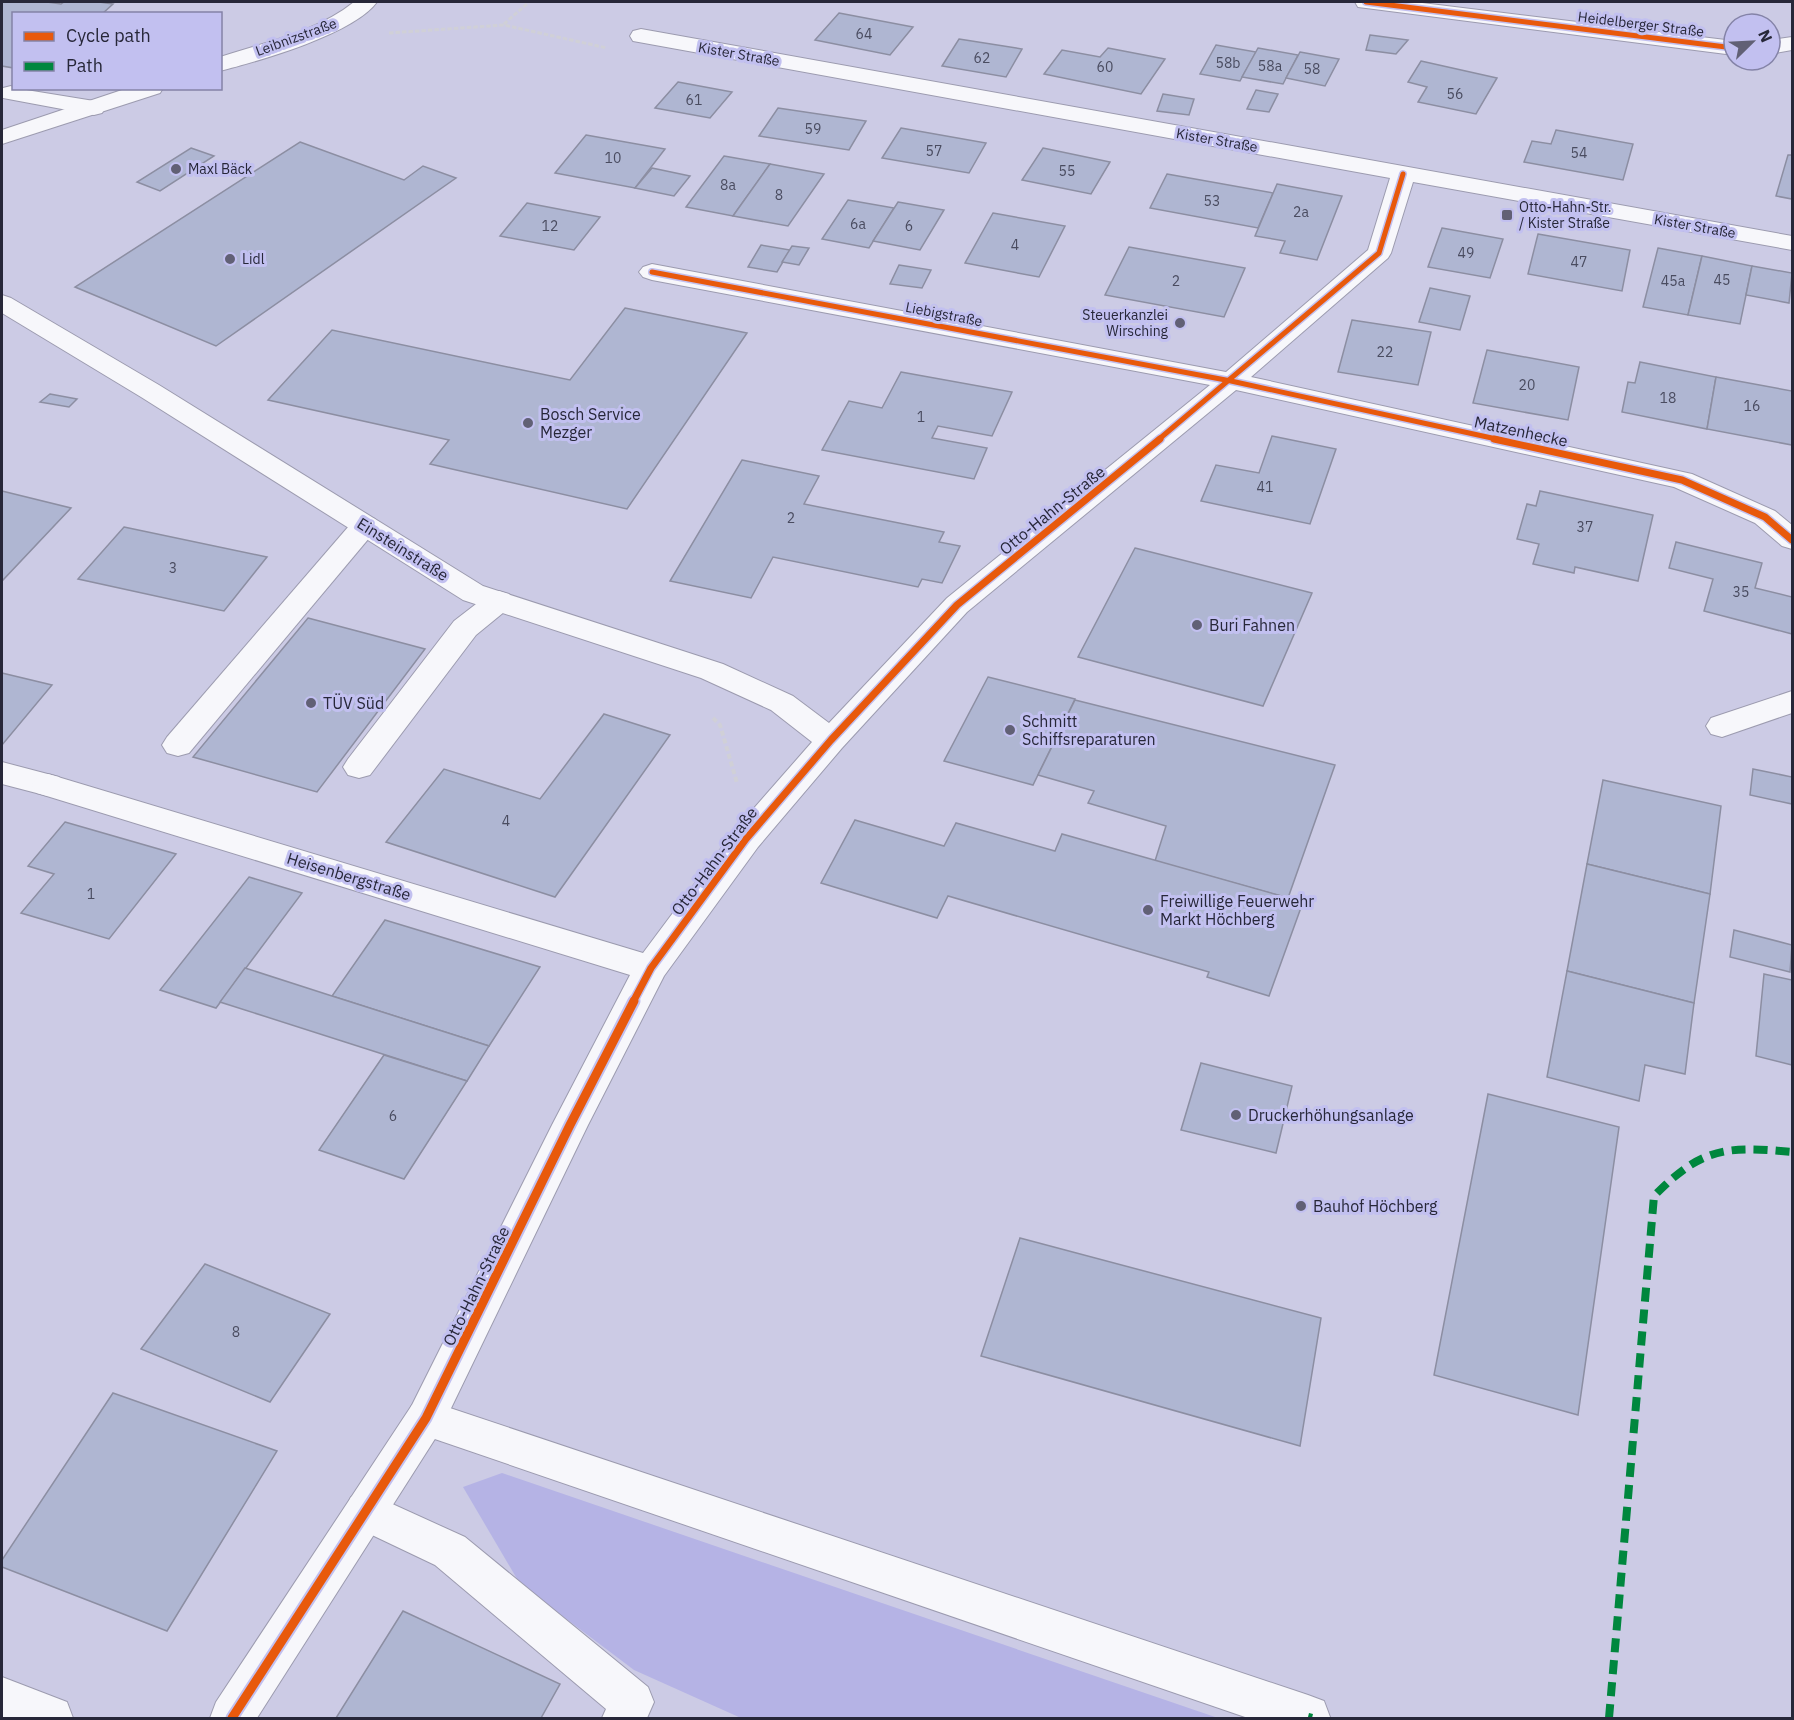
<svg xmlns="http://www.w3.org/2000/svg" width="1794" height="1720" viewBox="0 0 1794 1720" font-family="'IBM Plex Sans',sans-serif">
<rect width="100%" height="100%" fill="#cccbe5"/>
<polygon fill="#b5b3e5" points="502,1473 1218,1718 741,1718 634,1670 520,1584 463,1487"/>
<g fill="#afb6d2" stroke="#8c8ea2" stroke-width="1.5">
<polygon points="2,2 47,2 61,4 64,2 99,2 113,4 102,14 14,14 14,68 2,66"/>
<polygon points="839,13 913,27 890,55 815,40"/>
<polygon points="1370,35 1408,40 1396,54 1366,50"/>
<polygon points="959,39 1022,49 1006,77 942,66"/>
<polygon points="1216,45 1256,52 1240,81 1200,74"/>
<polygon points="1108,48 1165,59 1141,94 1044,74 1062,50 1100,57"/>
<polygon points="1258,48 1298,55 1283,84 1242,77"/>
<polygon points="1300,52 1339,59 1325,86 1286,78"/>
<polygon points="1421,61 1497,78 1476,114 1418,102 1427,87 1408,82"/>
<polygon points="678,82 732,92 710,118 655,108"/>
<polygon points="1256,90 1278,94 1269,112 1247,109"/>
<polygon points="1163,94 1194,99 1189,115 1157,111"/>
<polygon points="778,108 866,121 849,150 759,136"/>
<polygon points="901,128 986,143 969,173 882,158"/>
<polygon points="1556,130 1633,144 1623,180 1524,162 1532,141 1551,144"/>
<polygon points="586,135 665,149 635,188 555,173"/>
<polygon points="300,142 404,180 423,166 456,178 216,346 75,287"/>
<polygon points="191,148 214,156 160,191 137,182"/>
<polygon points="1043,148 1110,162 1091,194 1022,180"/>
<polygon points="1788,155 1792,155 1792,199 1776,196"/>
<polygon points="724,156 770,164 733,216 686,207"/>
<polygon points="770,164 824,174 788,226 733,216"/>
<polygon points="652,168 690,176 674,196 635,188"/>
<polygon points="1167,174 1273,193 1258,228 1150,208"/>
<polygon points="1277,184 1342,196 1317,260 1280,253 1285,241 1255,236"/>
<polygon points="848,200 894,208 869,248 822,239"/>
<polygon points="898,202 944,210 920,250 873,241"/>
<polygon points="527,203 600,217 574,250 500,236"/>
<polygon points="993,213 1065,226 1039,277 965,263"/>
<polygon points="1442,228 1503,239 1490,278 1428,267"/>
<polygon points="1538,234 1630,250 1622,291 1528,274"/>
<polygon points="761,245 790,250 777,272 748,267"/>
<polygon points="792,246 809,248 799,265 782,262"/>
<polygon points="1129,247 1245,268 1224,317 1105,295"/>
<polygon points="1658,248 1702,256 1688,315 1643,307"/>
<polygon points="1702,256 1752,266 1740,324 1688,315"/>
<polygon points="899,265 931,270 922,288 890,284"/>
<polygon points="1752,266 1792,273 1789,303 1746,295"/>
<polygon points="1430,288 1470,296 1460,330 1419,322"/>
<polygon points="625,308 747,333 627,509 430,464 449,440 268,400 332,330 570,380"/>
<polygon points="1352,320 1431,332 1418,385 1338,372"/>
<polygon points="1487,350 1579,367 1568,420 1473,403"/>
<polygon points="1640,362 1716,377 1707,429 1622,412 1628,382 1635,383"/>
<polygon points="901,372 1012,392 992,436 938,426 932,438 987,448 974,479 822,450 849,401 882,408"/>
<polygon points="1716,377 1792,391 1792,445 1707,429"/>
<polygon points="50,394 77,399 69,407 40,402"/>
<polygon points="1272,436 1336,449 1310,524 1201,501 1216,465 1259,473"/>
<polygon points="742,460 819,476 804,504 944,532 939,542 960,546 942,583 922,579 918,587 773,557 751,598 670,581"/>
<polygon points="2,491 71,508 2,581"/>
<polygon points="1540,491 1653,515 1638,581 1575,567 1574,573 1533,564 1539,544 1517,539 1527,504 1536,506"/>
<polygon points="124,527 267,557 224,611 78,579"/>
<polygon points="1676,542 1762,563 1755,588 1792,597 1792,634 1704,611 1713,579 1669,568"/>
<polygon points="1135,548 1312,593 1263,706 1078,657"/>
<polygon points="308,618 425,649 317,792 193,757"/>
<polygon points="2,673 52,685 2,745"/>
<polygon points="988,677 1075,699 1033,785 944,761"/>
<polygon points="1075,700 1335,765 1288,898 1155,861 1166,826 1088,803 1094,791 1038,775"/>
<polygon points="604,714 670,735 555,897 386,842 444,769 540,799"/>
<polygon points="1753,769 1792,777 1792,804 1750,795"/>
<polygon points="1603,780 1721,806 1710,894 1587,864"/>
<polygon points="855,820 944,846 956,823 1055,851 1062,834 1303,902 1269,996 1207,977 1209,972 948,896 937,918 821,883"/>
<polygon points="65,822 176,854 109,939 21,913 54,874 28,866"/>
<polygon points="1587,864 1710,894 1694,1003 1567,971"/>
<polygon points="249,877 302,893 216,1008 160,990"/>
<polygon points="385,920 540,967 489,1046 332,996"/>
<polygon points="1734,930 1792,945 1790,972 1730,957"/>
<polygon points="245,968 332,996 489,1046 467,1081 220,1002"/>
<polygon points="1567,971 1694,1003 1685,1074 1645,1065 1639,1101 1547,1077"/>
<polygon points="1764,974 1792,980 1792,1065 1756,1056"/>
<polygon points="384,1055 467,1081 404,1179 319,1150"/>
<polygon points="1201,1063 1292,1086 1276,1153 1181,1130"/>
<polygon points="1488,1094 1619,1127 1578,1415 1434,1375"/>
<polygon points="1020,1238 1321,1318 1300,1446 981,1356"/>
<polygon points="205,1264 330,1314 270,1402 141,1349"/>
<polygon points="113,1393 277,1451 167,1631 2,1567 2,1560"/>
<polygon points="403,1611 560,1684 541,1718 336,1718"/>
</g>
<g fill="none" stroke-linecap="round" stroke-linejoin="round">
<g stroke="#9c9baf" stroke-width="2">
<g id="service">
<polygon points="11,86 14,88 94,101 102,103 105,108 102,113 94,115 3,98 3,88"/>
<polygon points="365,516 375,519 379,525 375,531 189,753 178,756 167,753 162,745 167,737 355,519"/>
<polygon points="499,591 509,594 514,601 509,608 476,635 370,775 359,778 348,775 343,767 348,759 454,621 489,594"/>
<polygon points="1792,691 1792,713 1722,737 1711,734 1706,726 1711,718"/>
<polygon points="2,762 59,777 64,785 59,793 48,796 2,784"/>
<polygon points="426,1400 1308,1695 1324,1701 1330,1717 1248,1718 426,1436 412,1431 406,1418 412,1405"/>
<polygon points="366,1492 465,1537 648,1687 654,1702 647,1718 602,1718 606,1709 435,1565 351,1525 345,1511 351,1497"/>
</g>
</g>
<g stroke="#9c9baf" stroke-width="2">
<g id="minor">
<path d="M354 2H377C354 34 259 61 220 71V57C265 42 317 32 354 2Z"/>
<polygon points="1355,2 1414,2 1734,41 1734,55 1366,8 1358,7"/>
<polygon points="641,29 1792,236 1792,250 1413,182 1391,253 1388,258 1251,377 1692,474 1775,511 1792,525 1792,549 1782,546 1755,523 1674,487 1236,390 967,612 842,748 758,847 664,976 588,1125 440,1431 257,1718 210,1718 216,1702 412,1405 552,1125 630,975 37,793 32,785 37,777 48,774 643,953 734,831 812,742 771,710 701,678 463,600 141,397 2,313 2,295 11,298 159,385 483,586 723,664 793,696 829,723 947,598 1210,385 652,280 643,277 639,272 643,267 652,264 1226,372 1368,250 1390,178 633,41 630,36 633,31"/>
<polygon points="1792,37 1792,50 1770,54 1770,40"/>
<polygon points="128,88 163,88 160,93 2,144 2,130"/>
<polygon points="2,1677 67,1702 73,1718 2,1718"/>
</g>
</g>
<g stroke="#d0d0d7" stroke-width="3" stroke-dasharray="4.5 2" stroke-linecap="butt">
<polyline points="504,24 529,2"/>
<polyline points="389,33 504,25 607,48"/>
</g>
<polyline stroke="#d0d0d7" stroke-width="4" stroke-dasharray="5 3" stroke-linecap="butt" points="713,718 720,725 737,783"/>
<use href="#service" fill="#f7f7fb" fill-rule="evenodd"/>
<use href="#minor" fill="#f7f7fb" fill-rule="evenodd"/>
<g stroke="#00873e" stroke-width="8" stroke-dasharray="14 8" stroke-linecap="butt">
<polyline points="1308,1717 1312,1718"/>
<path d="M1609 1718 1654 1196C1702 1147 1726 1146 1792 1152"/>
</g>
<g stroke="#c2c0f0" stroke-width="8">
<g id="cycleway-far2">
<polyline points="1366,2 1734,48"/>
<polyline points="652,272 1231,381 1501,440"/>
<polyline points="1158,440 1379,253 1403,174"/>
</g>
</g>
<g stroke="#c2c0f0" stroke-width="10">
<g id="cycleway-far1">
<polyline points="1494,439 1682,480 1765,517 1792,540"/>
<polyline points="633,1002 651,968 746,839 831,740 957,605 1160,439"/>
</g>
</g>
<g stroke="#c2c0f0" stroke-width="13">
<polyline id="cycleway" points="232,1718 426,1418 570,1125 634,1001"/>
</g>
<use href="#cycleway-far2" stroke="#e8590c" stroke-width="5"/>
<use href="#cycleway-far1" stroke="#e8590c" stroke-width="7"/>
<use href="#cycleway" stroke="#e8590c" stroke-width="9"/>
</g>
<g fill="#616075" stroke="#c2c0f0" stroke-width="2">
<circle cx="176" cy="169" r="6"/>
<rect x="1501" y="209" width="12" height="12" rx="3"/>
<circle cx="230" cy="259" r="6"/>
<circle cx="1180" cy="323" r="6"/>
<circle cx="528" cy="423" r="6"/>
<circle cx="1197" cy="625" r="6"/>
<circle cx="311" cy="703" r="6"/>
<circle cx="1010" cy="730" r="6"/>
<circle cx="1148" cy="910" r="6"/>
<circle cx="1236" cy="1115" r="6"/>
<circle cx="1301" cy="1206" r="6"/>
</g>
<g text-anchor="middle" stroke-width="6" stroke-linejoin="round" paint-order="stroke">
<g font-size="14" fill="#272739" stroke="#c2c0f0">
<text transform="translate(1641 24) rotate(7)" y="5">Heidelberger Straße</text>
<text transform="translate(296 37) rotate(-20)" y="5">Leibnizstraße</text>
<text transform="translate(739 54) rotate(10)" y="5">Kister Straße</text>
<text transform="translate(1217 140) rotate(10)" y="5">Kister Straße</text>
<text transform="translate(1695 226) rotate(10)" y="5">Kister Straße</text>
<text transform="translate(944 314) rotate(11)" y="5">Liebigstraße</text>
</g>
<g font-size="14" fill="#4a4c60">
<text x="864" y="39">64</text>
<text x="982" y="63">62</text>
<text x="1228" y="68">58b</text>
<text x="1270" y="71">58a</text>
<text x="1105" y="72">60</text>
<text x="1312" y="74">58</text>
<text x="1455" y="99">56</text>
<text x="694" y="105">61</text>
<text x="813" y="134">59</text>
<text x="934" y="156">57</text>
<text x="1579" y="158">54</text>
<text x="613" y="163">10</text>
<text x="1067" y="176">55</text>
<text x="728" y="190">8a</text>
<text x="779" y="200">8</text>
<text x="1212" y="206">53</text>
<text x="1301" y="217">2a</text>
<text x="858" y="229">6a</text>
<text x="550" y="231">12</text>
<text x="909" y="231">6</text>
<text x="1015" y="250">4</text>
<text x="1466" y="258">49</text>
<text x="1579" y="267">47</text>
<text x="1722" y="285">45</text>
<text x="1176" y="286">2</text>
<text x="1673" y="286">45a</text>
<text x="1385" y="357">22</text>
<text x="1527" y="390">20</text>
<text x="1668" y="403">18</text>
<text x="1752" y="411">16</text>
<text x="921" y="422">1</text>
<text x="1265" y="492">41</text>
<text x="791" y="523">2</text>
<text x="1585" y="532">37</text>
<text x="173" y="573">3</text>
<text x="1741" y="597">35</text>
<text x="506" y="826">4</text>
<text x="91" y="899">1</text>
<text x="393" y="1121">6</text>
<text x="236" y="1337">8</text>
</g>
<g font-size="14" fill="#272739" stroke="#c2c0f0" text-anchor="start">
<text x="188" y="174">Maxl Bäck</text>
<text x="1519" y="212">Otto-Hahn-Str.<tspan x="1519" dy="16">/ Kister Straße</tspan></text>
<text x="242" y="264">Lidl</text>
<text x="1168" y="320" text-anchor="end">Steuerkanzlei<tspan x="1168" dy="16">Wirsching</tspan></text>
</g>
<g font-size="16" fill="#272739" stroke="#c2c0f0" text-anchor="start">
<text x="540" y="420">Bosch Service<tspan x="540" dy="18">Mezger</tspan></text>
<text x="1209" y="631">Buri Fahnen</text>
<text x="323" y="709">TÜV Süd</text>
<text x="1022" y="727">Schmitt<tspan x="1022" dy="18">Schiffsreparaturen</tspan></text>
<text x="1160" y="907">Freiwillige Feuerwehr<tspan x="1160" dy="18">Markt Höchberg</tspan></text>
<text x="1248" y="1121">Druckerhöhungsanlage</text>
<text x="1313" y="1212">Bauhof Höchberg</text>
</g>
<g font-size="16" fill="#272739" stroke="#c2c0f0">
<text transform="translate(1521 431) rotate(12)" y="6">Matzenhecke</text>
<text transform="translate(1052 510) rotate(-39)" y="6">Otto-Hahn-Straße</text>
<text transform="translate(403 549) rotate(32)" y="6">Einsteinstraße</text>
<text transform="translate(714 861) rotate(-53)" y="6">Otto-Hahn-Straße</text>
<text transform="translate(349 876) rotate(17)" y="6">Heisenbergstraße</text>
<text transform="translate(476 1286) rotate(-64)" y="6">Otto-Hahn-Straße</text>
</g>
</g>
<rect width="1794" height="1720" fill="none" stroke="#272739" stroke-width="6"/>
<rect x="12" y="12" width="210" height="78" fill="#c2c0f0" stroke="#8483a7" stroke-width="1.5"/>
<rect x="24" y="32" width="30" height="9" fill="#e8590c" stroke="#8483a7" stroke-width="1.5"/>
<text x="66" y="42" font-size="18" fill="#272739">Cycle path</text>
<rect x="24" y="62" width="30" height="9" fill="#00873e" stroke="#8483a7" stroke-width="1.5"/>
<text x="66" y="72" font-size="18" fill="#272739">Path</text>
<g transform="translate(1752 42) rotate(66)"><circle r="28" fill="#c2c0f0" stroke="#8483a7" stroke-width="1.5"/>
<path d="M0-4.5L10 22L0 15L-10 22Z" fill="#616075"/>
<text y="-9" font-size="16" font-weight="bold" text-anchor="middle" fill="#272739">N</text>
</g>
</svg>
